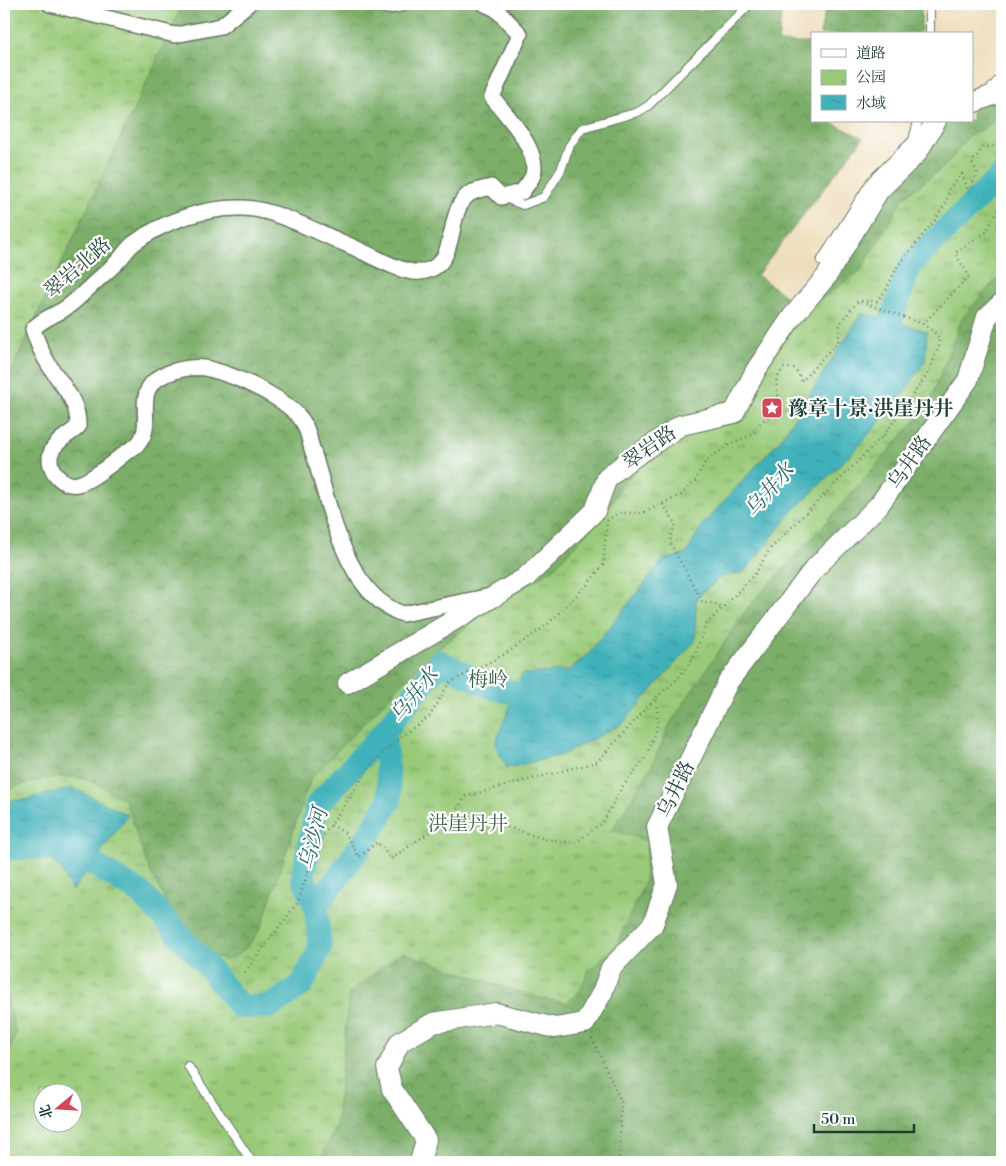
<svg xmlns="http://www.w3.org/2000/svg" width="1006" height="1166" viewBox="0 0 1006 1166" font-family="'Libre Bodoni','Noto Serif SC',serif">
<defs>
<pattern id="forest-crowns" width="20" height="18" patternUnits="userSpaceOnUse" patternTransform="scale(1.25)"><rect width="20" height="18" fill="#7bae69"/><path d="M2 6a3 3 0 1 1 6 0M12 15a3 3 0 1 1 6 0" fill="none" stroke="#648f57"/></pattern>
<pattern id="park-tufts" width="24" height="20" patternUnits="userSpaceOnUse" patternTransform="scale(1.25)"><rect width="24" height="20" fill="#9aca79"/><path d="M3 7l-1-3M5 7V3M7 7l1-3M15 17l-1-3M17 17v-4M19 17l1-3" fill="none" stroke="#7da564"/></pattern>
<pattern id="water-ripples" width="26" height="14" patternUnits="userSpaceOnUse" patternTransform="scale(1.25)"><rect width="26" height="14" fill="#41b1ba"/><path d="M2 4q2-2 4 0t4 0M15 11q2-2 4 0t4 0" fill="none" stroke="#369198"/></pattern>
</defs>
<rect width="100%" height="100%" fill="#fff"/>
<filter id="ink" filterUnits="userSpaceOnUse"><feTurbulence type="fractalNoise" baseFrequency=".02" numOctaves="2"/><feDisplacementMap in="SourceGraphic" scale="10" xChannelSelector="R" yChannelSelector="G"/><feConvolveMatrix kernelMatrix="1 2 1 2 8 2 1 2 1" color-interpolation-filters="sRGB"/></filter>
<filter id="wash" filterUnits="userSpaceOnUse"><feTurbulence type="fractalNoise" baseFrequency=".0096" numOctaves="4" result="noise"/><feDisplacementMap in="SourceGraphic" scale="20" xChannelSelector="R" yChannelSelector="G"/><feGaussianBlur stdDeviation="1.12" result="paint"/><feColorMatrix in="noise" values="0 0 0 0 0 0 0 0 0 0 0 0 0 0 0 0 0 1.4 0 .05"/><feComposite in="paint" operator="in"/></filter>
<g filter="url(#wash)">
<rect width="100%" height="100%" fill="#edb"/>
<g fill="url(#forest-crowns)" stroke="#4d764e" fill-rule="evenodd">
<path d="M4 4H695L698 12 729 4H782L778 43H812V121H828L863 138 757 275 788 298 837 247 927 121H972V98L1002 80V1162H4ZM42 1094H72V1124H42Z"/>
<polygon points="827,4 921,4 921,30 918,34 820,34"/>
</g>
<g fill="url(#park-tufts)" stroke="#5c8456" fill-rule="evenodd">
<polygon points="4,4 183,4 4,386"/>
<path d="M1002 117V277L990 286 962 318 929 405 814 536 749 606 671 722 651 767 612 830 647 841 645 881 616 946 588 972 580 990 566 1003 530 996 402 952 349 993 336 1126 319 1162H4V1063L16 1034 4 984V791C29 782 60 772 87 780 100 784 113 794 125 800L149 869 169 907 211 953 225 960C244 955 254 941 262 924L311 778 428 657 492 607 553 569 607 511 621 486 636 470 668 447 699 430 735 423 747 417 770 358 808 308 861 270 904 197 946 165 968 137ZM42 1094H72V1124H42Z"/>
</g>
<g fill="url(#water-ripples)" stroke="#307777">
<polygon points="862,313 927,331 925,361 902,396 855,450 793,511 744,572 719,578 696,599 695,641 622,724 562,755 507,768 495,745 522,674 569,671 590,652 663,560 686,554 703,524 780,440"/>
<path d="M73 788 128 815 72 891C55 854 53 859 14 859L4 848V801L28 799Z"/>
</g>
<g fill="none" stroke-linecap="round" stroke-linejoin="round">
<g stroke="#41b1ba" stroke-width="24">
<polyline points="881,351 910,265 1002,175"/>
<polyline points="4,848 64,847 141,893 204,962 240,1007 269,1007 302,985 320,948 316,907 371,832 390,799 384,732 440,662 493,688 544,700"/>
<polyline points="316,907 303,877 317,805 384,732"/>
</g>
</g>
</g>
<g filter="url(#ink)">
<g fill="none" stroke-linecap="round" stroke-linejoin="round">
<g stroke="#677563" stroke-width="10">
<g id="service">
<polyline points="930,4 930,34"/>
<polyline points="505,198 523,205 544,197 561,170 569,146 582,128 638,112 648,106 750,4"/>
<polyline points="821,261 872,180 913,140 918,121"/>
<polyline points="188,1066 252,1162"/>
</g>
</g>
<g stroke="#677563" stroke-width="18">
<g id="minor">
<polyline points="50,4 175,35 221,26 248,4"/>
<polyline points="384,4 387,6 400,4"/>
<path d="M485 4 496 9 520 34 492 97C507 116 540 150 533 175 531 181 525 187 522 192L501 197 491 187C485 189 475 190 469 194 443 214 462 267 420 272 403 275 364 251 346 244 317 232 275 209 243 208 205 207 163 221 133 244 126 250 122 258 115 264 107 272 98 279 90 287 81 295 72 305 61 311 50 317 41 320 33 329 37 342 42 354 49 365 62 386 79 401 78 427 70 434 54 442 51 453 46 468 62 488 78 484 91 481 114 462 125 453 129 450 134 448 138 444 159 421 124 385 175 371 186 368 199 366 209 369 235 375 289 399 303 422 309 431 310 445 314 455 330 506 345 595 403 614L486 597"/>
</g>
</g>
<g stroke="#677563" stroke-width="22">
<g id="tertiary">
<polyline points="972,103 993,95 1002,85"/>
<polyline points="348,683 525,578 595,511 607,478 624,464 681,425 734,413 756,370 792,317 826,277 879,190 916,154 936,121"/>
<polyline points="420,1162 426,1140 392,1089 387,1068 400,1042 433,1023 496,1013 555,1028 585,1023 602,993 611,968 653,924 667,884 657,827 728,682 814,569 879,505 968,380 987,317 1002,303"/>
</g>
</g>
<g stroke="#677563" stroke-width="2.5" stroke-dasharray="1 4" stroke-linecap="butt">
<polyline points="923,324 969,276 955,253 986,232 1002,203"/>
<polyline points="663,504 676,525 671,534 670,543 703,603 714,603 722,608"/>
<polyline points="451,817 466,796 597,762 656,698"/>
<polyline points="331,825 345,833 359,857 377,842 391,859 451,817 497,824 545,839 575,843 603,822 622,787 646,757 658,723 656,698 678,678 693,659 706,625 755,574 770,549 884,435 929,372 939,346 939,338 934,332 923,324 861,302"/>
<polyline points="245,972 298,902 316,847 371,765 401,736 430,716 449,683 505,654 547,625 587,585 603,565 607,521 618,513 643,513 681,495 695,481 706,461 730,444 753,434 762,421 770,416 776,406 778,395 776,381 783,368 795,368 802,381 838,341 840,323 858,301 877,301 886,290 897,267 935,220 946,203 949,189 962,174 969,192 977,173 972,162 983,148 998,145 1002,148"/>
<polyline points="592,1038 621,1101 619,1162"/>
</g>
<use href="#service" stroke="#fff" stroke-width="8"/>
<use href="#minor" stroke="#fff" stroke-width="15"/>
<use href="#tertiary" stroke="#fff" stroke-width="20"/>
</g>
</g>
<defs>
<g id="sight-square" transform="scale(1.125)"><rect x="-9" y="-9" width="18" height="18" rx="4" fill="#d1495b" stroke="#fff"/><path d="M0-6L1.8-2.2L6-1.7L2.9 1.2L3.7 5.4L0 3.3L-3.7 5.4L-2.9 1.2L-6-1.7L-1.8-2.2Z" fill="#fff"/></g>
</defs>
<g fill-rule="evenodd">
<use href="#sight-square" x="772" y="408"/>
</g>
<g text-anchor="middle" stroke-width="4.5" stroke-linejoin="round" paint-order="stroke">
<g font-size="20" fill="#1f3d34" stroke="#fff">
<text transform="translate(77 267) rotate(-41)" y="7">翠岩北路</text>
<text transform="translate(649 447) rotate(-35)" y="7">翠岩路</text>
<text transform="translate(909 462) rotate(-55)" y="7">乌井路</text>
<text transform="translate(675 789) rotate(-64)" y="7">乌井路</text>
</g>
<g font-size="20" font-weight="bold" fill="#1f3d34" stroke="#fff" text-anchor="start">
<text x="788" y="415">豫章十景·洪崖丹井</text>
</g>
<g font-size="20" fill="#3e6045" stroke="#fff">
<text x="488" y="686">梅岭</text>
<text x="468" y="830">洪崖丹井</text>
</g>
<g font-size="21" font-style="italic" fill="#2b6663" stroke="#fff">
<text transform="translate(769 490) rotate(-49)" y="7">乌井水</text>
<text transform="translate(414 695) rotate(-51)" y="7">乌井水</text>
<text transform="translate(313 839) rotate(-76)" y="7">乌沙河</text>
</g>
</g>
<rect width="1006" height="1166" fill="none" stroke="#fff" stroke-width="20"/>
<rect x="811" y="32" width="162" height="90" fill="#ffffff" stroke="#a5b1ae"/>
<rect x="821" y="49" width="25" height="8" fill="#ffffff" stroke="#a5b1ae"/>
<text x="856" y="58" font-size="15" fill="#1f3d34">道路</text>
<rect x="821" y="70" width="25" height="15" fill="url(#park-tufts)" stroke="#a5b1ae"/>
<text x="856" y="82" font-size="15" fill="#1f3d34">公园</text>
<rect x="821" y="95" width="25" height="15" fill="url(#water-ripples)" stroke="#a5b1ae"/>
<text x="856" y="108" font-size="15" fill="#1f3d34">水域</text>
<g transform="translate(58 1108) rotate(252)"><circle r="24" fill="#ffffff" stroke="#a5b1ae"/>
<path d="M0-4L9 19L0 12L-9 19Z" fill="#d1495b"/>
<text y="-8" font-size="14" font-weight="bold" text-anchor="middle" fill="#1f3d34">北</text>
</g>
<path d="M814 1124v8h100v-8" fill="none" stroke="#1f3d34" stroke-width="2.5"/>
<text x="821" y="1124" font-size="15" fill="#1f3d34" stroke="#ffffff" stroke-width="4" paint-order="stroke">50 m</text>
</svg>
